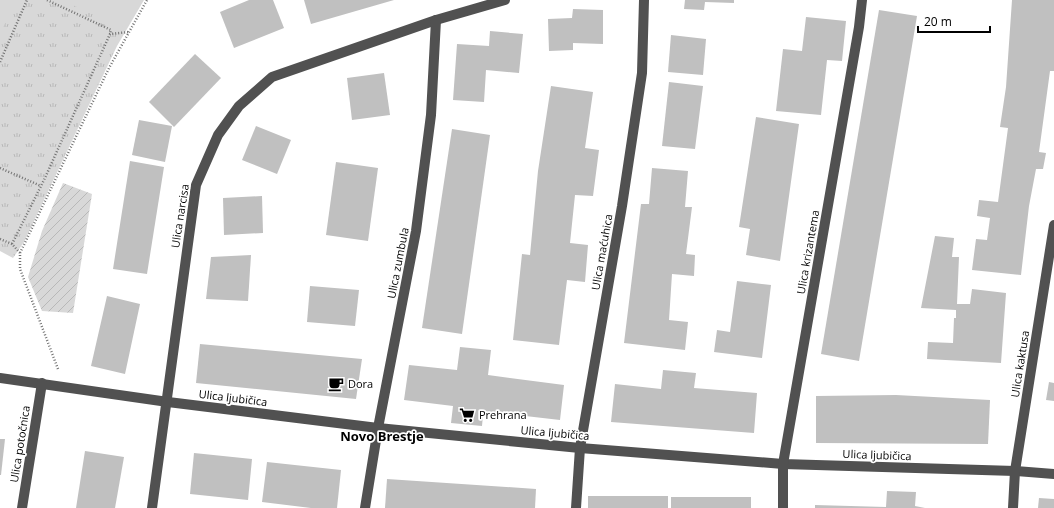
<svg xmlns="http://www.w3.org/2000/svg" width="1054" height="508" viewBox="0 0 1054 508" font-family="'Open Sans',sans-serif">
<defs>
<pattern id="park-tufts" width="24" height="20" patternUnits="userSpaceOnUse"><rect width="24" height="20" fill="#d8d8d8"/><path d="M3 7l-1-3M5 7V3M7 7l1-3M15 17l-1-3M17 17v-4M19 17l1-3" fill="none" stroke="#b8b8b8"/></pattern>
<pattern id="garden-furrows" width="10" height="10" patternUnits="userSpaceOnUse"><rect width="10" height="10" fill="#d8d8d8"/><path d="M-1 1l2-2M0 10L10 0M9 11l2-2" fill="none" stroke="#b8b8b8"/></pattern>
</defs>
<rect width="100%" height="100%" fill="#fff"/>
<g fill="#d8d8d8">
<polygon points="0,0 26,0 0,59"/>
<polygon points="54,0 144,0 127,29 112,32"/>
</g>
<polygon fill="url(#park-tufts)" points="16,0 61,0 127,29 117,46 24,242 13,258 0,251 0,34"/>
<polygon fill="url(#garden-furrows)" points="63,183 92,194 73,313 42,311 28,277 42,231"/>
<g fill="#c0c0c0">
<polygon points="249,0 273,0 284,28 234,48 220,12"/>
<polygon points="304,0 394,0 311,24"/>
<polygon points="685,0 734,0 734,3 705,2 704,10 684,9"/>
<polygon points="1012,0 1054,0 1054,71 1050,71 1039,152 1046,153 1043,169 1036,169 1029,206 1021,275 972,270 976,239 987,240 990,218 977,216 979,200 998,202 1008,128 1000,127 1006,87"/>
<polygon points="573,9 603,10 603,44 573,43 573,50 549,51 548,19 572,18"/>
<polygon points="879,10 917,16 859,361 821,354"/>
<polygon points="806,17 846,21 842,61 827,60 821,115 776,111 783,49 802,51"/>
<polygon points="490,31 523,34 519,73 486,70 484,102 453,100 457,44 489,46"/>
<polygon points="671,35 706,39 703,75 668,72"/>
<polygon points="195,54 221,78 174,127 149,102"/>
<polygon points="384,73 390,115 352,120 347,78"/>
<polygon points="669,82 703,86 695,149 662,146"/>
<polygon points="551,86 593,92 585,148 599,150 593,196 575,195 570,243 588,245 585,282 567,280 559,345 513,340 522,254 530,255 538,171"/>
<polygon points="756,117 799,124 780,261 746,255 750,229 739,227"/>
<polygon points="139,120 172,126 165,162 132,155"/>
<polygon points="256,126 291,140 277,174 242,160"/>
<polygon points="452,129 490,135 462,334 422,328"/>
<polygon points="130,161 164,167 147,274 113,269"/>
<polygon points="336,162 378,168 368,241 326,235"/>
<polygon points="652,168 688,171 685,207 692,207 686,254 695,255 694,276 672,274 669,320 688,322 685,350 624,343 641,204 649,204"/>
<polygon points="262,196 263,233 224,235 223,198"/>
<polygon points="935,236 954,238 952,257 959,257 957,304 970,304 972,289 1006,293 1001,363 927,359 928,342 953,343 954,318 956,318 956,310 921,308"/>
<polygon points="251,255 248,301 206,299 211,257"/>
<polygon points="737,281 771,285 762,358 714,352 717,330 730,332"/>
<polygon points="310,286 359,290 355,326 307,322"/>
<polygon points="107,296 140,304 125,374 91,366"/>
<polygon points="200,344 362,359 356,399 196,383"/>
<polygon points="460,347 491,350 488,375 564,385 560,420 500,413 499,417 483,415 482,426 451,423 453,406 404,400 409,365 457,370"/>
<polygon points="663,370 696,373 694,388 757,393 754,433 611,422 615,384 661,389"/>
<polygon points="1049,382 1054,383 1054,401 1046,400"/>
<polygon points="896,395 990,400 988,444 816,443 816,396"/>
<polygon points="0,439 5,439 1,475 0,475"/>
<polygon points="85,451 124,457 115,508 76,508"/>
<polygon points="194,453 252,459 248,500 190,494"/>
<polygon points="267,462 341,470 337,508 311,508 262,502"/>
<polygon points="387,479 536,489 535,508 385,508"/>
<polygon points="887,491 916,492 915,506 925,508 815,508 815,505 886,507"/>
<rect x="588" y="496" width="80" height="12"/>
<rect x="671" y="497" width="80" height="11"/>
<polygon points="1039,498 1054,499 1054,508 1038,508"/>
</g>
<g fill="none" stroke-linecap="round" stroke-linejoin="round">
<g stroke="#737373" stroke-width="2.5" stroke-dasharray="1 2" stroke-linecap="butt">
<polyline points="47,0 111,30 110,34"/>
<polyline points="0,62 27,0"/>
<polyline points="0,168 41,186"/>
<polyline points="0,239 12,244 20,253"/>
<polyline points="12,244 44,180 110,34 129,32"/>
<polyline points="58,369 20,269 20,253 109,68 147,0"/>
</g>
<g stroke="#515151" stroke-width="10">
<polyline points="0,378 168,402 378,428 580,448 783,464 1015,471 1054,474"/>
<polyline points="22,508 42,383"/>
<polyline points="152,508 196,185 218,135 239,106 272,77 436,20 505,0"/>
<polyline points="365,508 378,428 416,231 431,115 436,20"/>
<polyline points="576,508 580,448 622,206 642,73 644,0"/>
<polyline points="783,508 783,464 859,27 862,0"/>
<polyline points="1013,508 1015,471 1054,225"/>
</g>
</g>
<defs>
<g id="cafe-bare" transform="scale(1.2)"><path d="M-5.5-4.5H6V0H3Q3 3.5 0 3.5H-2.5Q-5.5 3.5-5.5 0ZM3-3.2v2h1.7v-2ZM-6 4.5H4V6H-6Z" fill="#000" stroke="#fff" stroke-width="2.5" paint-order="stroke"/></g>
<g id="supermarket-bare" transform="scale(1.2)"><path d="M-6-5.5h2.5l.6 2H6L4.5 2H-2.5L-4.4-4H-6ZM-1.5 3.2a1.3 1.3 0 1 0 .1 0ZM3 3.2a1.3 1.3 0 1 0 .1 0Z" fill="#000" stroke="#fff" stroke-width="2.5" paint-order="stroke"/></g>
</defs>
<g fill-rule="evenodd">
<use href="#cafe-bare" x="336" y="384"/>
<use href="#supermarket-bare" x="467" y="415"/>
</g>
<g text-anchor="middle" stroke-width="3.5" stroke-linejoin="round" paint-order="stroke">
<g font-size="11" fill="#000" stroke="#fff">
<text transform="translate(180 216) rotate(-81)" y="4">Ulica narcisa</text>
<text transform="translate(602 252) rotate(-80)" y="4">Ulica maćuhica</text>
<text transform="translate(808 252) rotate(-80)" y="4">Ulica krizantema</text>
<text transform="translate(398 263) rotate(-79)" y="4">Ulica zumbula</text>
<text transform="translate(1020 364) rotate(-81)" y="4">Ulica kaktusa</text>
<text transform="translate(233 398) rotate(7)" y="4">Ulica ljubičica</text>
<text transform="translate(555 433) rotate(5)" y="4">Ulica ljubičica</text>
<text transform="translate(20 444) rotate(-81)" y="4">Ulica potočnica</text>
<text transform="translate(877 455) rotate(2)" y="4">Ulica ljubičica</text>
</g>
<g font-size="11" fill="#000" stroke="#fff" text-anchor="start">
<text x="348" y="388">Dora</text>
<text x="479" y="419">Prehrana</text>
</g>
<g font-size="13" font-weight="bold" fill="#000" stroke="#fff">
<text x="382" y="441">Novo Brestje</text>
</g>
</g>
<path d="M918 26v6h72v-6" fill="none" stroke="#000000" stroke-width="2"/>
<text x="924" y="26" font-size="12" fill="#000000" stroke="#ffffff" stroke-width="3" paint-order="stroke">20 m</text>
</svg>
